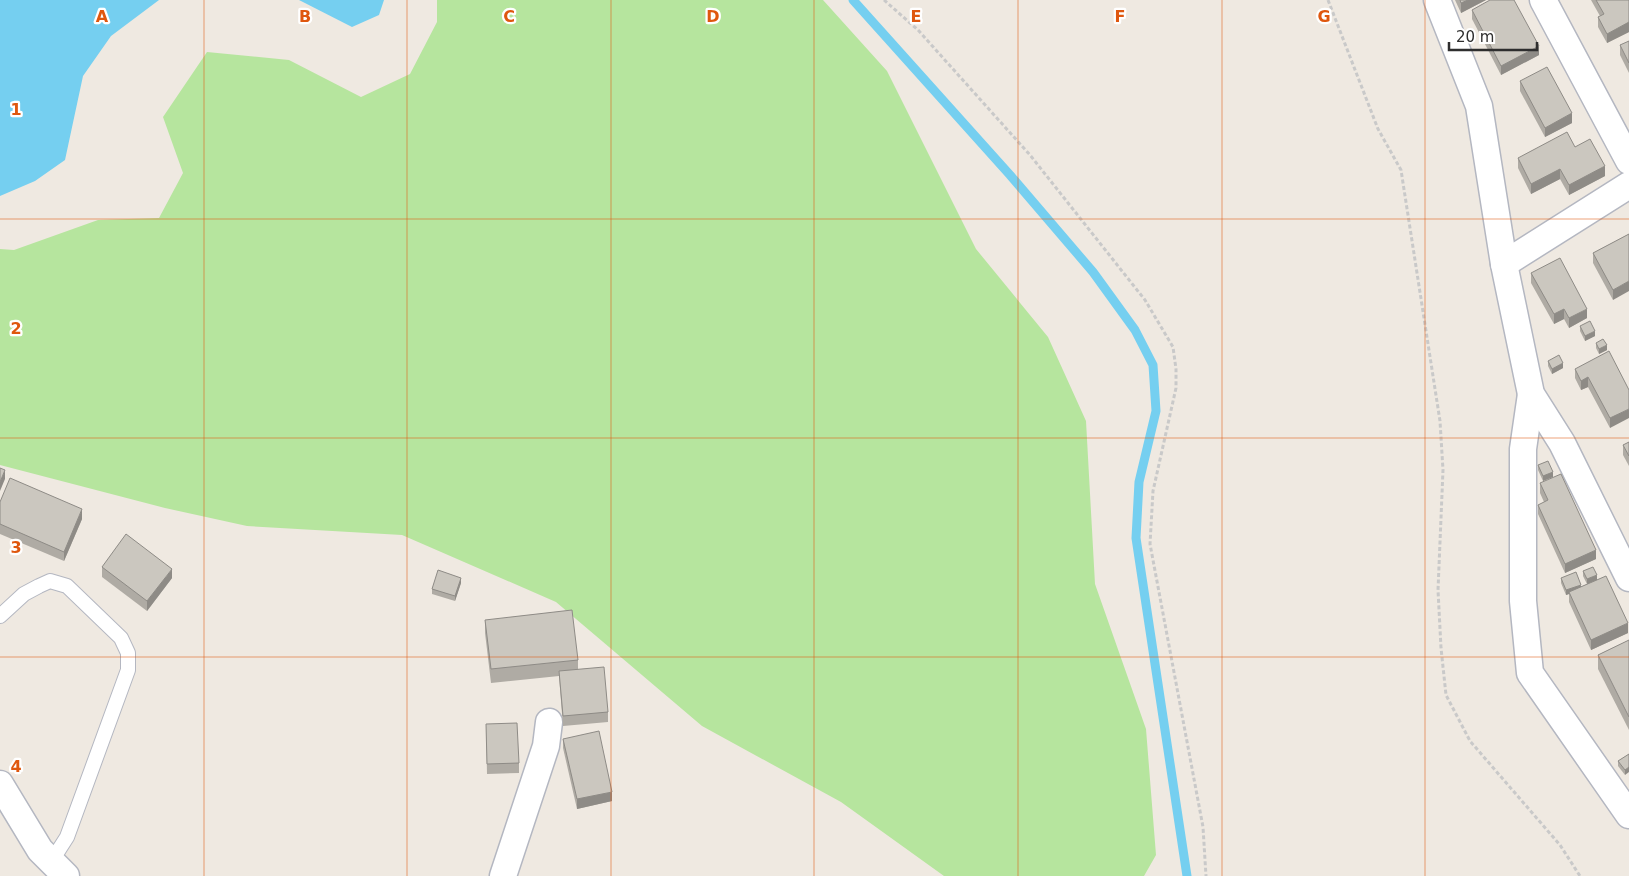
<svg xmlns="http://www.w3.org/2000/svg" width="1629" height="876" viewBox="0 0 1629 876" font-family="'DejaVu Sans',sans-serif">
<rect width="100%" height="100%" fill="#efe9e1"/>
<polygon fill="#b6e59e" points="437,0 823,0 887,71 976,249 1048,337 1086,421 1095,584 1146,729 1156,855 1144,876 944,876 841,802 702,726 556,602 402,535 247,526 165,508 0,465 0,249 14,250 98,220 159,218 183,173 163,117 207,52 289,60 361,97 410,74 437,22"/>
<g fill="#75cff0">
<polygon points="0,0 159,0 111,36 83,76 65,160 35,181 0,196"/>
<polygon points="299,0 384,0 379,15 352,27"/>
</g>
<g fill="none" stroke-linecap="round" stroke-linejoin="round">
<polyline stroke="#75cff0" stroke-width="9" points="853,0 1010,175 1093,272 1135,330 1153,365 1156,411 1139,482 1136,538 1187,876"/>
<g stroke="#b4b7c1" stroke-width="16">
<polyline id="lane" points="0,616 24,594 39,586 50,581 67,586 121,638 128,653 128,670 67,837 51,862"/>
</g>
<g stroke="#b4b7c1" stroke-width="29">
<g id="street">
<polyline points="1437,0 1479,106 1504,264 1531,394 1562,443 1629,578"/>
<polyline points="1543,0 1629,161"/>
<polyline points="1504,264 1629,185"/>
<polyline points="1531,394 1523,449 1523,601 1530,673 1629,815"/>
<polyline points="0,784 40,850 66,876"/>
<polyline points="503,876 546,746 549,722"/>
</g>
</g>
<g stroke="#c9c9c9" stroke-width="3" stroke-dasharray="4 2.5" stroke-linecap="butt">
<polyline points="884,0 918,30 1030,155 1145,300 1173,347 1176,369 1176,388 1153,491 1150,544 1203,827 1206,876"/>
<polyline points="1328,0 1378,129 1401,170 1440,421 1443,470 1438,590 1441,648 1446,695 1470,741 1560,845 1580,876"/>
</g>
<use href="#lane" stroke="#fff" stroke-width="14"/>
<use href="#street" stroke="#fff" stroke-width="26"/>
</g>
<g fill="#afaba4">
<polygon points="1455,0 1486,0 1461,13"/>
<polygon points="1591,0 1629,0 1629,32 1607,43 1598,27 1598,17 1600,16"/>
<polygon points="1472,10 1539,55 1501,75 1472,19"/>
<polygon points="1629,41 1629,73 1620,55 1620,45"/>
<polygon points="1520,81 1572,123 1545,137 1520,91"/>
<polygon points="1575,147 1605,176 1569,195 1560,179 1531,194 1518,168 1518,158"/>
<polygon points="1629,234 1613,300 1593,263 1593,253"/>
<polygon points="1531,273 1587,318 1569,328 1564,319 1554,324 1531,283"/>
<polygon points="1580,326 1595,336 1585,341 1580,331"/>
<polygon points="1596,343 1607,350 1599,354 1596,348"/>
<polygon points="1548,361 1563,368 1552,374 1548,366"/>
<polygon points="1575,369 1629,390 1610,428 1588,387 1581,390 1575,378"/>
<polygon points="1629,442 1629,466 1623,455 1623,445"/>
<polygon points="1538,465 1553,477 1543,481 1538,470"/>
<polygon points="1540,483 1596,559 1565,573 1538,514 1538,505 1544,502 1540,493"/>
<polygon points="0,502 82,519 64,561 0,534"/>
<polygon points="102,567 172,578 147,611 102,577"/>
<polygon points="1583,571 1597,580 1628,633 1591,650 1569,602 1569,594 1566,595 1561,583 1561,578 1581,587 1587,584 1583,576"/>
<polygon points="461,583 455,601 432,594 432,589"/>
<polygon points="485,620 578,660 578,669 608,712 608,722 563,726 559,676 491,683 485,633"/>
<polygon points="1629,640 1629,730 1598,669 1598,655"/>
<polygon points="486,724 519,763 519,773 487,774"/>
<polygon points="563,739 612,801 577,809 563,748"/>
<polygon points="1629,754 1625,775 1618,766 1618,761"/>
</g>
<g fill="#8e8b86">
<polygon points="1468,0 1486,0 1461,13 1461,3"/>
<polygon points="1629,22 1629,32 1607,43 1607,34"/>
<polygon points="1539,46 1539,55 1501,75 1501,66"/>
<polygon points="1572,113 1572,123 1545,137 1545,128"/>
<polygon points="1605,166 1605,176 1569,195 1569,185"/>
<polygon points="1560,169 1560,179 1531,194 1531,184"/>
<polygon points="1629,281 1629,291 1613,300 1613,290"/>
<polygon points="1564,309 1564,319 1554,324 1554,314"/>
<polygon points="1587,309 1587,318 1569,328 1569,318"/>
<polygon points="1595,331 1595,336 1585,341 1585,336"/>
<polygon points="1607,345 1607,350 1599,354 1599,349"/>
<polygon points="1563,363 1563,368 1552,374 1552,369"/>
<polygon points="1588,377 1588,387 1581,390 1581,381"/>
<polygon points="1629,409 1629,418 1610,428 1610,418"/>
<polygon points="5,470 5,479 0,491 0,482"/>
<polygon points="1553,472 1553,477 1543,481 1543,476"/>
<polygon points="82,509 82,519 64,561 64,552"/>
<polygon points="1596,550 1596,559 1565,573 1565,564"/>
<polygon points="172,569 172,578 147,611 147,601"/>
<polygon points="1597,575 1597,580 1587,584 1587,579"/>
<polygon points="461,578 461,583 455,601 455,596"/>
<polygon points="1581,585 1581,590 1569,592 1569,594 1566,595 1566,590"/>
<polygon points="1628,623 1628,633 1591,650 1591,640"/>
<polygon points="1629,767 1629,772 1625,775 1625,770"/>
<polygon points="612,792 612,801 577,809 577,799"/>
</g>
<g fill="#cbc7bf" stroke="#8e8b86">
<polygon points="1460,0 1468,0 1461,3"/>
<polygon points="1490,0 1514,0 1539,46 1501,66 1472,10"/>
<polygon points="1596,0 1629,0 1629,22 1607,34 1598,17 1604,14"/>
<polygon points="1629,41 1629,63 1620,45"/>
<polygon points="1547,67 1572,113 1545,128 1520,81"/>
<polygon points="1567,132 1575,147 1590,139 1605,166 1569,185 1560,169 1531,184 1518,158"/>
<polygon points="1629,234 1629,281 1613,290 1593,253"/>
<polygon points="1560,258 1587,309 1569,318 1564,309 1554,314 1531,273"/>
<polygon points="1590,321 1595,331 1585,336 1580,326"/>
<polygon points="1603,339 1607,345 1599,349 1596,343"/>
<polygon points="1609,351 1629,390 1629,409 1610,418 1588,377 1581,381 1575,369"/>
<polygon points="1559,355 1563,363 1552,369 1548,361"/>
<polygon points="1629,442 1629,456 1623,445"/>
<polygon points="1548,461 1553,472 1543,476 1538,465"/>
<polygon points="0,468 5,470 0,482"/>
<polygon points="1561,474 1596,550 1565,564 1538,505 1548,500 1540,483"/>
<polygon points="10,478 82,509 64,552 0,524 0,502"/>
<polygon points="126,534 172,569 147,601 102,567"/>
<polygon points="1593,567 1597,575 1587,579 1583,571"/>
<polygon points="438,570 461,578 455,596 432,589"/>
<polygon points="1576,572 1581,585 1566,590 1561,578"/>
<polygon points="1606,576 1628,623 1591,640 1569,592"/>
<polygon points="572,610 578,660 491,669 485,620"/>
<polygon points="1629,640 1629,717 1598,655"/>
<polygon points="604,667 608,712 563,716 559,671"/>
<polygon points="517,723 519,763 487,764 486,724"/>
<polygon points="599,731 612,792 577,799 563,739"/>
<polygon points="1629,754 1629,767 1625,770 1618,761"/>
</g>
<path fill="none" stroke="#df570e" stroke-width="1" stroke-opacity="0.55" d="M204 0V876M407 0V876M611 0V876M814 0V876M1018 0V876M1222 0V876M1425 0V876M0 219H1629M0 438H1629M0 657H1629"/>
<g font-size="16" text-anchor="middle" font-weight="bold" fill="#df570e" stroke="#fff" stroke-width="4.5" stroke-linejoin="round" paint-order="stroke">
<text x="102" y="22">A</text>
<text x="305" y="22">B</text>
<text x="509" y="22">C</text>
<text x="713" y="22">D</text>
<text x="916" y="22">E</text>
<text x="1120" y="22">F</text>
<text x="1324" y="22">G</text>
<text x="16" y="115">1</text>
<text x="16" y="334">2</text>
<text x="16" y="553">3</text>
<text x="16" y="772">4</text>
</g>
<path d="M1449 42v8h88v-8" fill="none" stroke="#2e2e2e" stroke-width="2.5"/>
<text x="1456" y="42" font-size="15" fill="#2e2e2e" stroke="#ffffff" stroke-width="4" paint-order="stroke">20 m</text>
</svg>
